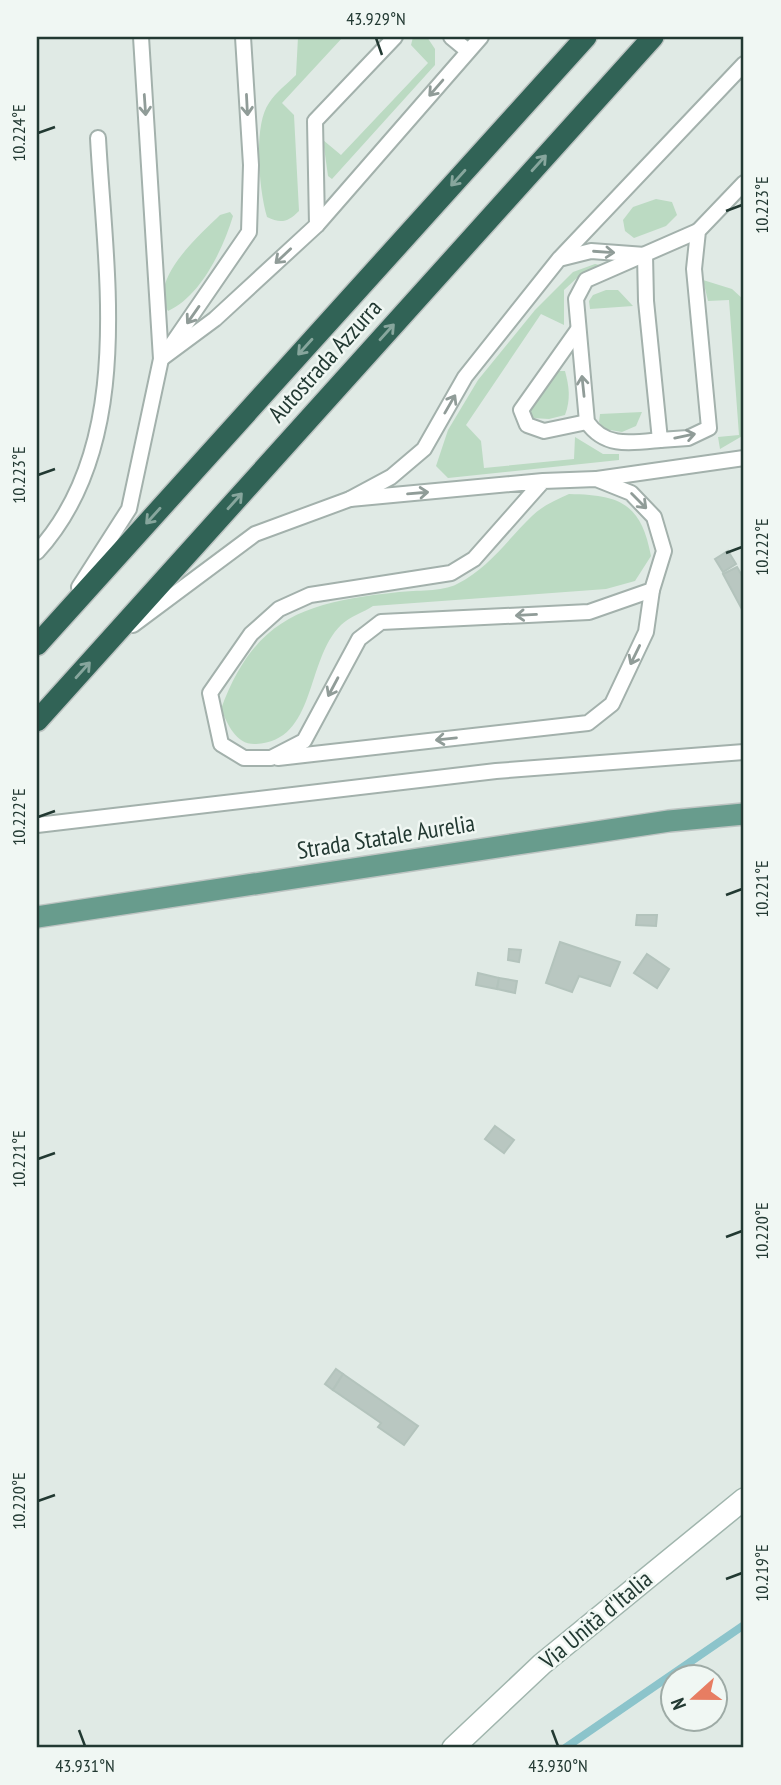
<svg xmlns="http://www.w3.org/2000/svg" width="781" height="1785" viewBox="0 0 781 1785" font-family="'PT Sans Narrow',sans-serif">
<rect width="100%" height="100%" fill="#e0eae5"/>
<g fill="#bbdac2">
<path d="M298 37H343L282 103 294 115 299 211C288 222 281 224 267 217 259 190 253 125 269 103 276 92 287 84 296 75Z"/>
<polygon points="413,37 427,37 435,49 435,65 332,179 328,176 323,140 341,155 428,63 411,45"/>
<polygon points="656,199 672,202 677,215 666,226 634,238 625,231 623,220 633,207"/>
<path d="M230 212 233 216C223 249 201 296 168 311 147 280 201 234 220 215Z"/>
<polygon points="595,264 600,265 578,277 564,290 564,325 541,314 466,425 481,441 484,468 574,459 575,437 603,454 619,454 619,460 448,478 436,466 448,430 478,380 535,310 573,272"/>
<polygon points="703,280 732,289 744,300 744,435 720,449 718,437 739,435 729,300 708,301"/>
<polygon points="606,290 618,290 633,306 590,309 589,301 593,295"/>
<path d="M556 371H565C569 386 571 399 565 415L549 419 532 418 528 411Z"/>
<polygon points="642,412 636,426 622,432 604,429 599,422 600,414"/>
<path d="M569 494C620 495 641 503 651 556L635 581 606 589 373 606C364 612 349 617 341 625 305 660 317 741 256 744 236 745 228 725 221 709 255 616 307 602 399 592 416 590 442 592 457 584 489 568 507 540 532 516 542 506 556 500 569 494Z"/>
</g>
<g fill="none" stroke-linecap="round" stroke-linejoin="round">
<polyline stroke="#8cc4cb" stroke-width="8" points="565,1748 744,1625"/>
</g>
<g fill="#b9c7c1" stroke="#b3c3bc" stroke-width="2">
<polygon points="728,551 736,564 723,572 715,559"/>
<polygon points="737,567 744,579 744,613 723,574"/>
<polygon points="637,915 657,915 656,926 636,925"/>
<polygon points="560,942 620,962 610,986 579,976 572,992 546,983"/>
<polygon points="509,949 521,950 519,962 508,960"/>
<polygon points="647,954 669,969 657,988 634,973"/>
<polygon points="478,973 499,978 497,989 476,985"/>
<polygon points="499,978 517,981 515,993 497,989"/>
<polygon points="495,1126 514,1140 504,1153 485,1139"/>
<polygon points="336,1369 343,1374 333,1390 325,1384"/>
<polygon points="343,1374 418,1426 404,1445 378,1427 381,1423 333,1390"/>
</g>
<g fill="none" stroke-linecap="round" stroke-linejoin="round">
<g stroke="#a3b1ac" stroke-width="18">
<g id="lane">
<polyline points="451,37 468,51"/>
<polyline points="317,225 315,121 395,37"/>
<polyline points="560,258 744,64"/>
<polyline points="577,331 521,410 527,425 544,431 587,422"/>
<polyline points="170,347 249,232 251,165 243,37"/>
<polyline points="161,359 215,319 317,225 481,37"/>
<path d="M660 440C631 443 605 448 587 422L576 299 586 280 698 231"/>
<polyline points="597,479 744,458"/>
<polyline points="350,499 543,481 596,479 631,493 654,517 664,551 652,590 589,612 381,622 359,639 304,741 271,758 244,758 221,744 210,693 251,634 279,609 310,595 451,573 474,559 543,481"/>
<path d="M37 552C136 444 105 271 98 138"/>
<polyline points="79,587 129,509 161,359 141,37"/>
<polyline points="133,625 255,534 350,499 391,477 424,449 465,377 559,259 591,251 645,255 646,301 660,440 688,438 709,428 694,269 698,231 744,183"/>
<polyline points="278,758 588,723 612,704 646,632 652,590"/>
<polyline points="37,825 496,771 744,752"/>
</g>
</g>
<g stroke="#a0b5ad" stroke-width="24">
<polyline id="secondary" points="453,1748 542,1664 744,1499"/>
</g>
<g stroke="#bdc4c2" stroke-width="24">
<polyline id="primary" points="37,917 669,821 744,814"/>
</g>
<g stroke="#bdc4c2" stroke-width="24">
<g id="highway">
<polyline points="37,645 586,37"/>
<polyline points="37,721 653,37"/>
</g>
</g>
<use href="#lane" stroke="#fff" stroke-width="14"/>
<use href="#secondary" stroke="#fff" stroke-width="21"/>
<use href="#primary" stroke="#689c8d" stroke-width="21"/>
<use href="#highway" stroke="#316356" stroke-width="21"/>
</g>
<defs><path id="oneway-shaft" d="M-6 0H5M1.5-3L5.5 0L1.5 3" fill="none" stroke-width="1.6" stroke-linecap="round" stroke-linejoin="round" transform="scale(1.75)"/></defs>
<g stroke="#909c98">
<use href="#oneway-shaft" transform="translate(436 88) rotate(131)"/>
<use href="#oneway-shaft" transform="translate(145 105) rotate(86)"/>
<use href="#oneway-shaft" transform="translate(247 105) rotate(87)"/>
<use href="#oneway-shaft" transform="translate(604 252) rotate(4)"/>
<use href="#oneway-shaft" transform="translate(283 256) rotate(137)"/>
<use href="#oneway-shaft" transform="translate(193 315) rotate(125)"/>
<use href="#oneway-shaft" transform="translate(583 386) rotate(-96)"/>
<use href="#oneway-shaft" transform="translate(450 404) rotate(-60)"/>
<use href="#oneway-shaft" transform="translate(685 436) rotate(-12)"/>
<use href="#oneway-shaft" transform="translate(418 493) rotate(-5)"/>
<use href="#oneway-shaft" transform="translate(639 501) rotate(45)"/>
<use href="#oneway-shaft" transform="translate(526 615) rotate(177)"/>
<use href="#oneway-shaft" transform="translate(635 655) rotate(116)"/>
<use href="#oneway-shaft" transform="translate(333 687) rotate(118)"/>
<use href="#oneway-shaft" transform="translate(446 739) rotate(174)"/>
</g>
<g stroke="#87a69d">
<use href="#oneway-shaft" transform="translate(539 163) rotate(-48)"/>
<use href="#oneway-shaft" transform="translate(458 178) rotate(132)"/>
<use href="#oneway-shaft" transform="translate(387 332) rotate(-48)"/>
<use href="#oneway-shaft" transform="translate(305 347) rotate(132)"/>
<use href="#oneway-shaft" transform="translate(235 501) rotate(-48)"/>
<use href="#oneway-shaft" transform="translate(153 516) rotate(132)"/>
<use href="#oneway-shaft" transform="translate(83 670) rotate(-48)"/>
</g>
<path fill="none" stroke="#223932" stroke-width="2.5" d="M376 38 382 55M38 133 55 127M726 211 742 205M38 475 55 469M726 553 742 547M38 817 55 811M726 895 742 889M38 1159 55 1153M726 1237 742 1231M38 1501 55 1495M726 1579 742 1573M79 1730 85 1746M552 1730 558 1746"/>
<g text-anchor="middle" stroke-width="5" stroke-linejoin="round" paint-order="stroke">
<g font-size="24" fill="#223932" stroke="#f0f7f3">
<text transform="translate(325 361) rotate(-48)" y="8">Autostrada Azzurra</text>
<text transform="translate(386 837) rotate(-9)" y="8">Strada Statale Aurelia</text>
<text transform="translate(596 1620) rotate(-40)" y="8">Via Unità d'Italia</text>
</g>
</g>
<rect width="781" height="1785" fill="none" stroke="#f0f7f3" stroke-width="77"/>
<g transform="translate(694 1698) rotate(249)"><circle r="33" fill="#f0f7f3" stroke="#9eaba6" stroke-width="2"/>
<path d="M0-5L12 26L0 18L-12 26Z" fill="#e77d62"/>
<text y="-10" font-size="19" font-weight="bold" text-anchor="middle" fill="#223932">N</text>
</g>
<rect x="38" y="38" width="704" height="1708" fill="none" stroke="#223932" stroke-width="2.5"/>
<g font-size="18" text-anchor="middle" fill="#223932">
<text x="376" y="25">43.929°N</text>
<text transform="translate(19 133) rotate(-90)" y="6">10.224°E</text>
<text transform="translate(762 205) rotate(-90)" y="6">10.223°E</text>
<text transform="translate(19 475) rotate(-90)" y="6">10.223°E</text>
<text transform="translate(762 547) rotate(-90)" y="6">10.222°E</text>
<text transform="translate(19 817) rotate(-90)" y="6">10.222°E</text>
<text transform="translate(762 889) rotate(-90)" y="6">10.221°E</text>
<text transform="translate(19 1159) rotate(-90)" y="6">10.221°E</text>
<text transform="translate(762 1231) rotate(-90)" y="6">10.220°E</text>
<text transform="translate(19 1501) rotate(-90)" y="6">10.220°E</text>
<text transform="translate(762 1573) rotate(-90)" y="6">10.219°E</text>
<text x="85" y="1772">43.931°N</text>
<text x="558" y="1772">43.930°N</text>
</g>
</svg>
